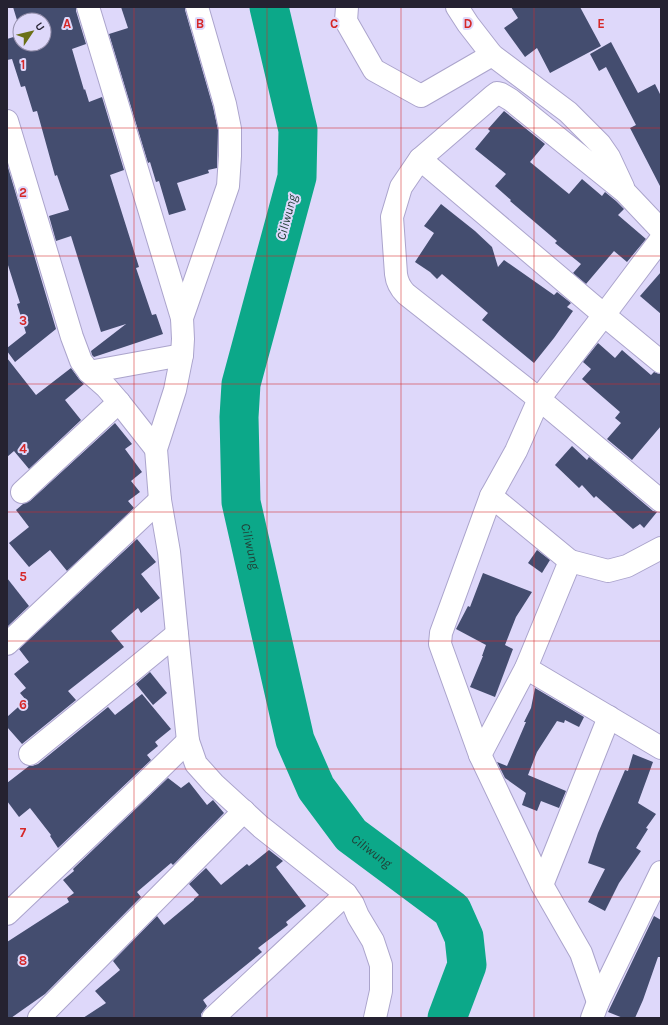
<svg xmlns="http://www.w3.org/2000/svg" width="668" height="1025" viewBox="0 0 668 1025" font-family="Karla,sans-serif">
<rect width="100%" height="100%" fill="#ded8fa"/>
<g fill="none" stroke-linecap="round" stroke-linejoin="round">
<path stroke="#0ca889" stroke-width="39" id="s1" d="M269 7 298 130 297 177 241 384 239 417 241 502 295 740 316 788 351 835 452 910 464 937 467 965 447 1018"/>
</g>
<g fill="#444d6f">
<polygon points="13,7 76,7 76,11 86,44 72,49 84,90 85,89 89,102 102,97 124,170 110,175 139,267 136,268 152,315 156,314 163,334 94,357 92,355 91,351 126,324 101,332 71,236 56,241 49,216 69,210 57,175 55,176 37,111 33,112 25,86 21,87 12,59 7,60 7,39 20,35 20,44 44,44 44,20 20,20 20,30"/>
<polygon points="121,7 185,7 185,10 213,107 218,130 217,168 208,170 209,173 177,183 186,210 169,215 159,181 156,182 150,162 148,163 109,34 128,28"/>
<polygon points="511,7 580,7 601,46 550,73 537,48 525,57 504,28 518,18"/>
<polygon points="611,42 638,93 655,84 661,96 661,188 630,128 636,125 606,67 599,71 590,54"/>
<polygon points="504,111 545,144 530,162 569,194 582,179 602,196 605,192 616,201 624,209 618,215 646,239 627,262 614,251 586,284 573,273 581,264 555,243 557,241 510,201 511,200 495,186 506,174 475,149 490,131 488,129"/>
<polygon points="7,164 56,329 15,362 7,351 7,348 26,333 17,304 20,303 7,262"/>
<polygon points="441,204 475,231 492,247 498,267 504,260 554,295 557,292 571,303 567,307 573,311 554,338 534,363 482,320 488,313 442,274 437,279 430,272 415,262 434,233 424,226"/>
<polygon points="661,272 661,314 640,296"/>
<polygon points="598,343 615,358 622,350 651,375 654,372 659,374 661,374 661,426 632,460 607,439 621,423 615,418 620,412 582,379 591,369 583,362"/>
<polygon points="7,358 36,395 71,368 79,379 84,384 65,400 81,420 29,469 14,451 7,457"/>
<polygon points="115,423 132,444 125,449 142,472 131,481 140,492 128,501 134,508 67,571 50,550 29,567 9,543 29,527 16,510 23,504 30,501"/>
<polygon points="572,446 587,460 589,457 653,511 657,512 644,528 640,524 633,529 596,496 594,498 582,485 579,488 555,465"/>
<polygon points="137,539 156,562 141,574 160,598 141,613 138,608 111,631 124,647 68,691 76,700 22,744 7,727 7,717 26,700 20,693 26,688 14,674 29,662 19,649"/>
<polygon points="537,550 550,560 542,573 528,563"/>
<polygon points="483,573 532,592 516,617 505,645 513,649 495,697 470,687 483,656 482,656 486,645 456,629 468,606 470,607"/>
<polygon points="7,578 29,606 7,627"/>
<polygon points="150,672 167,693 153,705 136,684"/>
<polygon points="535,688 584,717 579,727 565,720 564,723 557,721 537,752 528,775 566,791 559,808 541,801 537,811 522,805 526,793 505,778 497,762 507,766 526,722 524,722 531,708"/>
<polygon points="142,694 171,729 155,742 158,746 147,755 151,760 58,848 50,836 51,835 30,808 19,817 7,801 7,783 29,766 32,766 38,764 108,707 115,715"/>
<polygon points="633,754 653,762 638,803 656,814 646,828 648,829 636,848 641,851 619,883 605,911 588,902 605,869 588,863 598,833 625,770 628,771"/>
<polygon points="168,778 181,788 189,782 207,805 213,800 224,813 173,865 171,863 137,892 141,897 45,994 11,1018 7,1018 7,942 69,902 67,898 74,893 63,880 74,871 73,869"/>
<polygon points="269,850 283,861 276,867 306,906 286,922 288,925 258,948 262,952 203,1000 207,1006 201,1014 201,1018 83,1018 106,1003 95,991 120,970 113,961 157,916 164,925 194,900 194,899 199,895 189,884 206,868 221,885 247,864 249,866"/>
<polygon points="654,916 661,920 661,957 658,957 643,1000 635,1018 623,1018 608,1012"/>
</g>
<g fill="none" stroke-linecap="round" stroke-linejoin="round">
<g stroke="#aba4cc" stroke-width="24">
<g id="street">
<polyline points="88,7 182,318"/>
<polyline points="197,7 225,104 230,129 230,156 228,186 182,318 183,339 182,355 175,390 156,449 160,500 169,552 177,634 188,741 196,764 214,784 261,827 346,894 353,904 358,916 373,941 381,965 381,991 375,1018"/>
<polyline points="347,7 346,21 374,70 421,96 492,55"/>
<polyline points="457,7 468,24 492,55 568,112 600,144 609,157 623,187"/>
<polyline points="7,121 72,337 81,361 89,372 106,387 119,402 156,449"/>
<polyline points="420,159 604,315 661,362"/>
<path d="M661 230 625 192 511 100 501 94 497 93 493 96 420 159 401 187 392 217 396 274C397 283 400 288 406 294L539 399 661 501"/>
<polyline points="89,372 182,355"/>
<polyline points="22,492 119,402"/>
<polyline points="491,496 570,561"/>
<polyline points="7,644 160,500"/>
<polyline points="526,668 661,748"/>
<polyline points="30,754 177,634"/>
<polyline points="480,755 526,668 570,561 608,571 627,566 661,548"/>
<polyline points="542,885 609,717"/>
<polyline points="7,914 143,785 188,741"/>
<polyline points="598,1002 581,953 542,885 480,755 440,644 441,633 491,496 516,451 539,399 604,315 661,239"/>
<polyline points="39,1018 244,811"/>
<polyline points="213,1018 346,894"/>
<polyline points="592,1018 598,1002 661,872"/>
</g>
</g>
<use href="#street" stroke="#fff" stroke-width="22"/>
</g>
<path fill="none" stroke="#d62828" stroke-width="1" stroke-opacity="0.55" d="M134 7V1018M267 7V1018M401 7V1018M534 7V1018M7 128H661M7 256H661M7 384H661M7 512H661M7 641H661M7 769H661M7 897H661"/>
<g text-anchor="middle" stroke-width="4" stroke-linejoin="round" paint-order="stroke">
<g font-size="13" font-style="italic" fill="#223e35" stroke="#ded8fa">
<text transform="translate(286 217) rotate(-75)" y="5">Ciliwung</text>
<text dy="5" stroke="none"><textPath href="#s1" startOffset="551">Ciliwung</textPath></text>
<text dy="5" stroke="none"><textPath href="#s1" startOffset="887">Ciliwung</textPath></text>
</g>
</g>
<g font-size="13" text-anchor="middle" font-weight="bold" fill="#d62828" stroke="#ded8fa" stroke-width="4" stroke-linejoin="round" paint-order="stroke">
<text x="67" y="28">A</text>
<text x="200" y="28">B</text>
<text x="334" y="28">C</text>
<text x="468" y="28">D</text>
<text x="601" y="28">E</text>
<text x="23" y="69">1</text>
<text x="23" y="197">2</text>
<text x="23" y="325">3</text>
<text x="23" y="453">4</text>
<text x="23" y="581">5</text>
<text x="23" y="709">6</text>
<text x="23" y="837">7</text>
<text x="23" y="965">8</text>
</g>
<rect width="668" height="1025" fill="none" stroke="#252231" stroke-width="16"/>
<g transform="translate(32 32) rotate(55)"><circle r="19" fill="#ded8fa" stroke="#948faa"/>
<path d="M0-3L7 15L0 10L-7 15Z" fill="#6b7016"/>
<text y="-6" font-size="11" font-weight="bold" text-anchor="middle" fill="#252231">U</text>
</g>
</svg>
